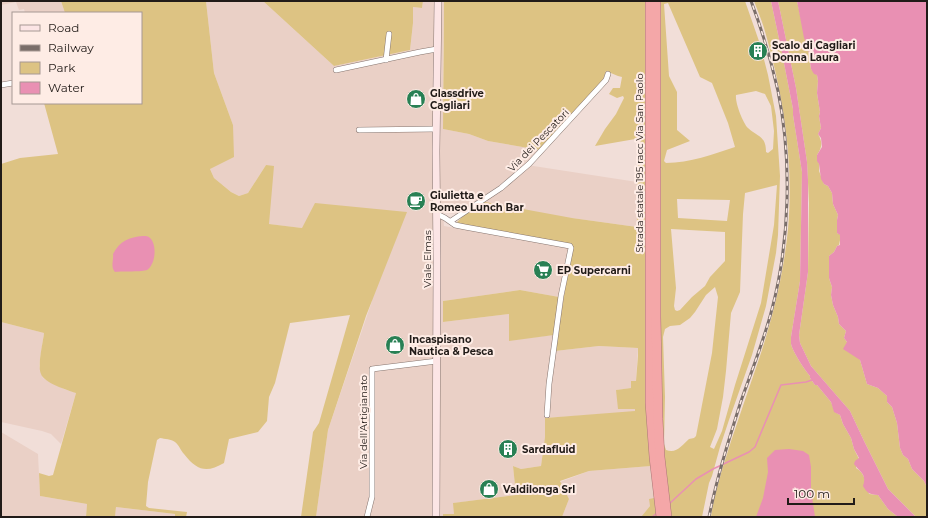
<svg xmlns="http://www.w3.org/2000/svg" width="928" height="518" viewBox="0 0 928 518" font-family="Montserrat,sans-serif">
<rect width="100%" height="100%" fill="#f1ded8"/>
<g fill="#ead0c6">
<polygon points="1,1 61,1 65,13 25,13 24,9 19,10 16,2 1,5"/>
<polygon points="206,1 263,1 334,66 410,50 413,23 413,7 422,8 423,1 444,1 443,51 443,129 469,134 488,141 540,150 527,165 637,182 637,227 572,218 443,213 444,226 569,248 559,297 520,290 443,301 443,322 509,314 509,340 553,335 555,351 599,346 638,348 636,381 632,388 616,390 635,409 635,412 545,418 545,437 541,466 521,469 513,466 516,495 454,503 454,514 443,514 443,517 316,517 328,430 372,301 302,228 268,224 266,165 248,193 239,196 231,192 214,178 210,169 233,125 214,73"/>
<polygon points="1,322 44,333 39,366 43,378 64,389 76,393 61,444 51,434 42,431 1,422"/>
<polygon points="1,432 38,454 40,496 87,504 86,517 1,517"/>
<polygon points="651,466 654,498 650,506 641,517 562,517 569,499 560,482 589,471"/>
<polygon points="116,507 175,514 175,517 115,517"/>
</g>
<g fill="#ddc383" fill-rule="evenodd">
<path d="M61 1H206L214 73 233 125 234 157 210 169 214 178 231 192 239 196 248 193 266 165 274 166 269 224 302 228 315 203 407 212 366 316 328 430 316 517H301L313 432 319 423 350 315 290 323 275 383 269 397 267 421 258 432 229 439 224 463C207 473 197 471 184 454 181 451 179 445 175 442 171 439 165 439 160 438L157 440 148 482 146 506 149 508 187 512 186 517H175V514L116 507 115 517H86L87 504 40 496 39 473 49 476 53 475 76 393C67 390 44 383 41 374 37 366 43 343 44 333L1 322V164L20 158 58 154 44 103H141V13H65Z"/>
<polygon points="263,1 423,1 422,8 413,7 413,23 410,50 334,66"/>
<path d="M444 1H645L647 311 659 336V1H745L760 44 768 75 776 116 780 176 778 235 776 253 766 306 752 355 729 420 720 447 712 476 709 483 702 517H641L650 506 649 499 654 498 651 466 589 471 560 481 569 499 562 517H443V514H454L453 503 516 495 513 466 521 469 541 466 545 437V418L635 411V409H618L616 390 631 388V381H636L638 356V348L599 346 555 351 572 247 462 225 457 222 466 213 485 202 572 218 637 227V182L641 138 595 146 605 129 616 114 624 98 623 96 617 98 609 94 613 88H620L622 77 618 76 606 71 603 80 540 150 488 141 469 134 443 129ZM668 3 700 77 712 83 728 123 735 147C713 154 690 163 666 163L664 161 667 150 690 141 677 130V92L669 76 664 4ZM756 91 765 94 771 106 774 131 773 149 768 153 766 152C766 136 758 137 748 128 743 123 735 103 736 95ZM777 185 774 225 761 303 735 385 722 431 714 449 710 447 717 429 723 397 726 371 731 313 740 292 743 214 745 193ZM677 199 730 200 727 221 678 218ZM671 229 725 232V261L710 277 705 286 692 297 680 310 677 311 675 310 674 306 676 288ZM715 287 718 297 712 353 696 436 694 438 689 439C682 445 677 454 666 450L664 444 665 397 663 337 665 329 670 326 680 325 690 318 695 312 706 295Z"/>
<path d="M754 1H771L782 53 793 109V115L802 172 800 281 791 337C791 339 791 342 791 344 793 352 804 369 810 376V378L815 385H817L831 402 835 412 840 415 843 424 851 438 854 449 859 459 856 468C865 472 866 485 869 494L878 495 888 509 898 517H711C713 501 718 485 722 470 734 430 748 392 761 353 774 313 784 271 788 229 794 164 784 98 766 35 763 23 758 12 754 1Z"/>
<path d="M778 1H797L807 45 808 47 811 69 817 75 818 81 817 93 820 112 819 116 821 128 818 134C823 143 822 147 817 155L819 164V171L824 184 828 186 832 193 833 204 838 215 837 220V233L841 235 839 245 837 246 834 252 829 256V278L832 287 831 295 833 305 838 317 839 324 846 331 844 338 860 360 867 384 878 388 887 396V402L892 407 897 423 900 448 903 455 908 459 912 469 924 481 927 487 926 496 927 498V517H916L888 489 864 441 850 411 811 366 800 343 799 335 808 272 809 203 807 162 796 88Z"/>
<polygon points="520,290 559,297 554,335 509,341 509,314 443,322 443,301"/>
</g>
<g fill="#e990b3">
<path d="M771 1H778L796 88 807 162 808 180V272L799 335 800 343 811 366 850 411 864 441 888 489 916 517H898L888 509 878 495C869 494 868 494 863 486 867 474 860 472 854 464L855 461 859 458 854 449 851 438 843 424 840 415 834 412 831 402 817 385H815L810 378V376C804 369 793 352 791 344 791 342 791 339 791 337L800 281 802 172 793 115V109L782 53Z"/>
<polygon points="797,1 927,1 927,487 924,481 912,469 908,459 903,455 900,448 897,423 892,407 887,402 887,396 878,388 867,384 860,360 843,349 847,342 844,338 846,331 839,324 838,317 833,305 831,295 832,287 829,278 829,256 834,252 837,246 840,245 840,235 837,233 837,220 838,215 833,204 832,193 828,186 824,184 821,179 819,164 817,161 817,155 822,147 821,138 818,134 821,128 819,116 820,112 817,93 818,81 817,75 814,74 811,69 808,47 804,38"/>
<path d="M143 236C146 236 148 236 150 238 157 244 156 264 147 270 143 272 122 271 115 272 110 266 114 260 113 254 120 241 129 237 143 236Z"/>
<polygon points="789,449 803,451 809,455 811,467 811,490 815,517 756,517 763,498 768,472 767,458 775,450"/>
</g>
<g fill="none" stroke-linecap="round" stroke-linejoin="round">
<g stroke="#e990b3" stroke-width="1.5">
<polyline points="669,504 696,479 713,469 749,452 755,447 781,385 806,382 812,380"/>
<polyline points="652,517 657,513"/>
</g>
<g stroke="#86756f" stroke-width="6">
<g id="street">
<polyline points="386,60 389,34"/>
<polyline points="336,70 420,52 437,49"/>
<polyline points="1,85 13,83"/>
<polyline points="359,130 436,129"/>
<polyline points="437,214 445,218 455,225 465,227 570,246 571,248 561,296 549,384 547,415"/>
<polyline points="451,221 501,188 529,164 606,80 608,74"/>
<polyline points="367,517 372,497 372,369 437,361"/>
</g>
</g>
<g stroke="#86756f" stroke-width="8">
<polyline id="secondary" points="436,517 437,262 436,151 438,1"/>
</g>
<g stroke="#aa7676" stroke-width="10">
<g id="highway">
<polyline points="650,1 650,403 654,457 661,517"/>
<polyline points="656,1 656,317 658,419 660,457 667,517"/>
</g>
</g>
<use href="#street" stroke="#fff" stroke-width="5"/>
<use href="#secondary" stroke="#fce5e5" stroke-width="7"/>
<use href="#highway" stroke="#f4a7a8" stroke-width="9"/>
<g stroke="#7a6e6a" stroke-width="3">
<path id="rail" d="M709 517C717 477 729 439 741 401 752 370 764 340 772 309 790 240 792 160 778 91 771 60 762 30 751 1"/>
</g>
<use href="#rail" stroke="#feece5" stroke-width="1.5" stroke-dasharray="4.5" stroke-linecap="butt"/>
</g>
<defs>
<g id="building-disc" transform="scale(1)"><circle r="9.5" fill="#288054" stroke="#feece5"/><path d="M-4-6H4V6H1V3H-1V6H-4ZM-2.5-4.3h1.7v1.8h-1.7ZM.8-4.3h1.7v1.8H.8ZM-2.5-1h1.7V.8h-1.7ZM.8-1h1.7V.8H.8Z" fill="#fff"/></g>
<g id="shop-disc" transform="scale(1)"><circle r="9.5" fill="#288054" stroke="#feece5"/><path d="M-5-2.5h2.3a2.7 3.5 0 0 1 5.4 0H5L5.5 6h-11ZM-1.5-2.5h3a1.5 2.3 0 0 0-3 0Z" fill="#fff"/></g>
<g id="cafe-disc" transform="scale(1)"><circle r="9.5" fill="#288054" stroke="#feece5"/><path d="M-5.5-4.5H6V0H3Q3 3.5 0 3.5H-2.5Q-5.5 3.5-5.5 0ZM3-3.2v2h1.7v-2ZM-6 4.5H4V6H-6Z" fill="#fff"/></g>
<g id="supermarket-disc" transform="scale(1)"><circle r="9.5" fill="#288054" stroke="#feece5"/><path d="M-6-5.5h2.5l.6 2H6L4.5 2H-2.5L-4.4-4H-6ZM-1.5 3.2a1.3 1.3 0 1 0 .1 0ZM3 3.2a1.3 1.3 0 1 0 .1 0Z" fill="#fff"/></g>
</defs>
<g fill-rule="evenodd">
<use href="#building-disc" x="758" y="51"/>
<use href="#shop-disc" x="416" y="99"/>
<use href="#cafe-disc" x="416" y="201"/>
<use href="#supermarket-disc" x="543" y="270"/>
<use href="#shop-disc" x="395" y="345"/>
<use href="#building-disc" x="508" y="449"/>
<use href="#shop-disc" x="489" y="489"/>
</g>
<g text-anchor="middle" stroke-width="4" stroke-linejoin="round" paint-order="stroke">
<g font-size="10" font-weight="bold" fill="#211b18" stroke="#feece5" text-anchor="start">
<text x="772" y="49">Scalo di Cagliari<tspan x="772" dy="12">Donna Laura</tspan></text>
<text x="430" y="97">Glassdrive<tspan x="430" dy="12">Cagliari</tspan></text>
<text x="430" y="199">Giulietta e<tspan x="430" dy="12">Romeo Lunch Bar</tspan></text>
<text x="557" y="274">EP Supercarni</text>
<text x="409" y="343">Incaspisano<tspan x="409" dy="12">Nautica &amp; Pesca</tspan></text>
<text x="522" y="453">Sardafluid</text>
<text x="503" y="493">Valdilonga Srl</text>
</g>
<g font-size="10" fill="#211b18" stroke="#feece5">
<text transform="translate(538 140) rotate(-46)" y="4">Via dei Pescatori</text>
<text transform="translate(639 163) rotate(-90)" y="4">Strada statale 195 racc Via San Paolo</text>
<text transform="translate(427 259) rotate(-90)" y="4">Viale Elmas</text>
<text transform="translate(363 422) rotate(-90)" y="4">Via dell'Artigianato</text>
</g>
</g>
<rect width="928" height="518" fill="none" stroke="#211b18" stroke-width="4"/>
<rect x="12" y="12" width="130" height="92" fill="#feece5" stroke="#a69893"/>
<rect x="20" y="25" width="20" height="6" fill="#fce5e5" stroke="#a69893"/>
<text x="48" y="32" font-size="12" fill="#211b18">Road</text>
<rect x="20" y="45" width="20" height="6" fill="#7a6e6a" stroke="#a69893"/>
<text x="48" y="52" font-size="12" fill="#211b18">Railway</text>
<rect x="20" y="62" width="20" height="12" fill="#ddc383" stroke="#a69893"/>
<text x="48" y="72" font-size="12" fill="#211b18">Park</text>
<rect x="20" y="82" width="20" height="12" fill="#e990b3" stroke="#a69893"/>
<text x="48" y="92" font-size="12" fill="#211b18">Water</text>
<path d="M788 498v6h66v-6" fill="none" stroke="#211b18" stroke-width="2"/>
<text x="794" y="498" font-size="12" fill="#211b18" stroke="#feece5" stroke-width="3" paint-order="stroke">100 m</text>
</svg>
